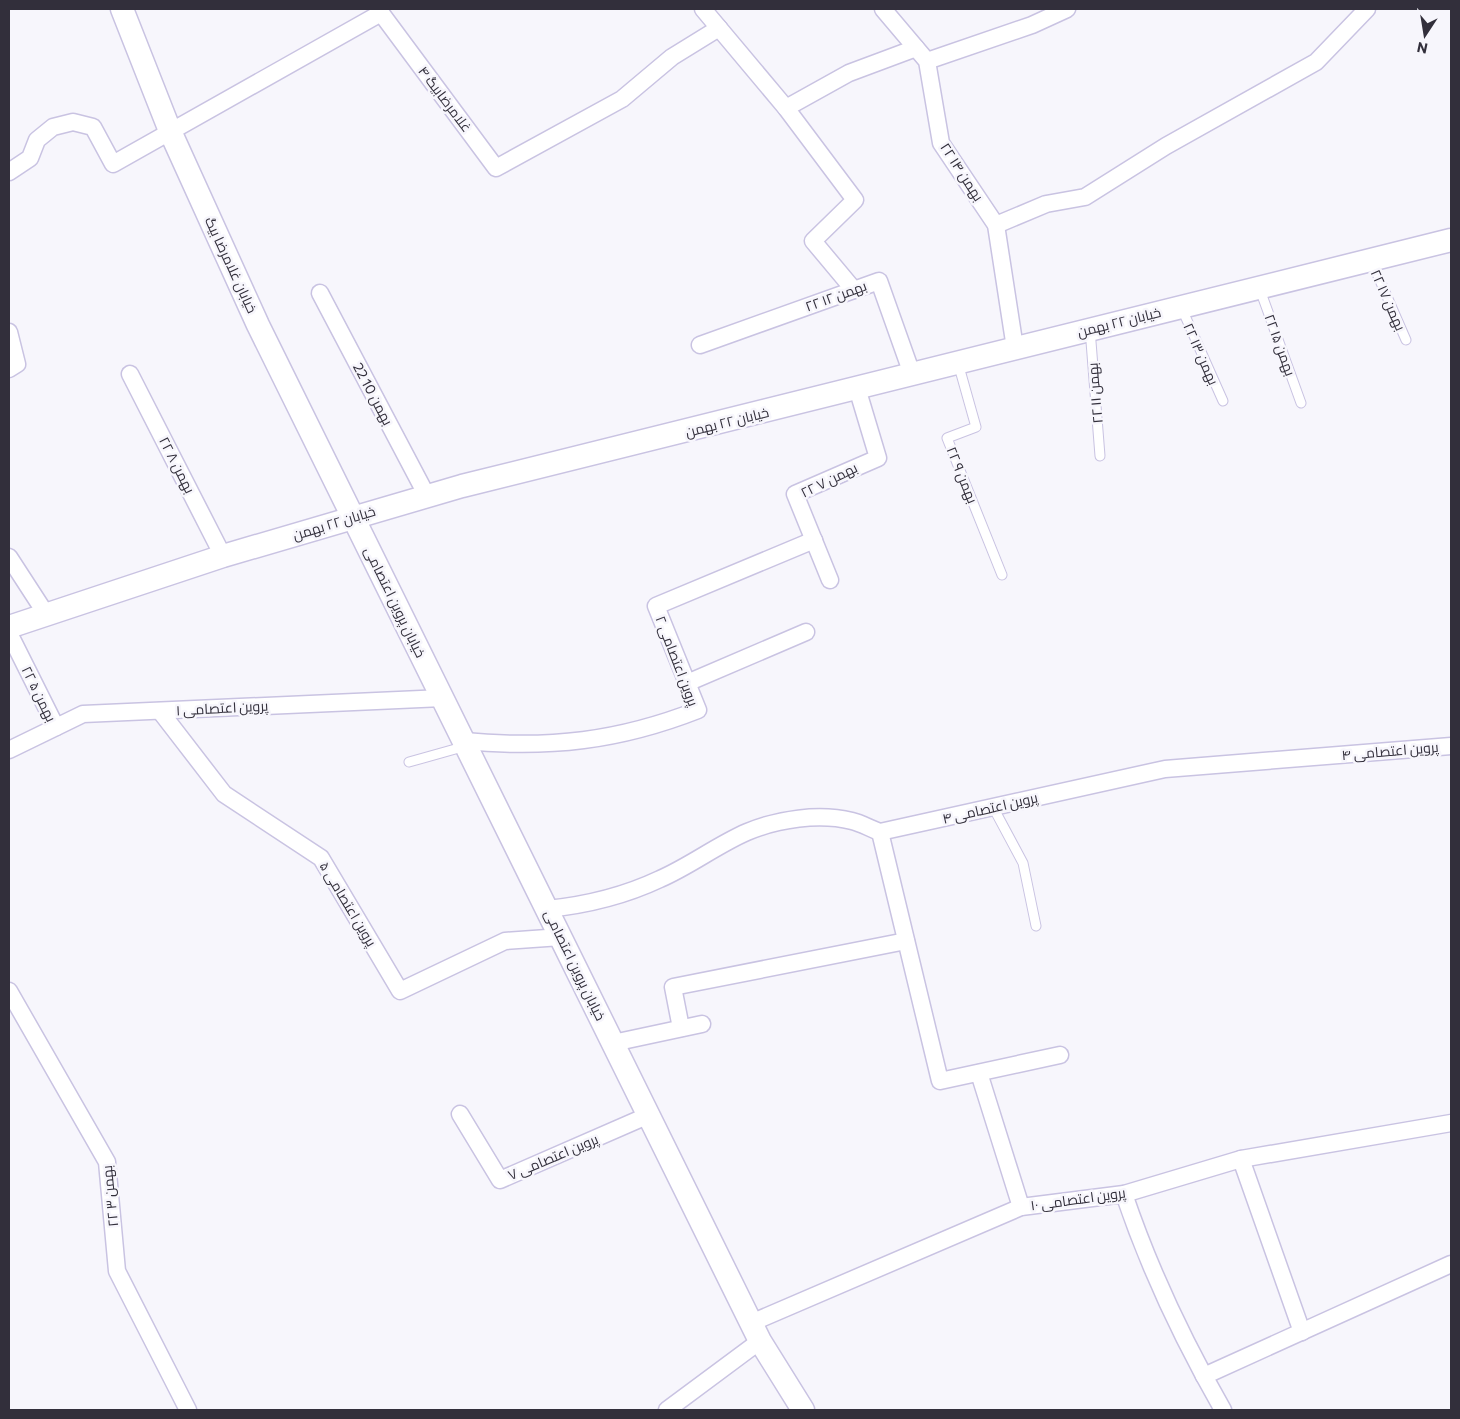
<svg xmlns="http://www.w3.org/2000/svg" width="1460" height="1419" viewBox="0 0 1460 1419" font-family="Commissioner,Cairo,sans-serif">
<rect width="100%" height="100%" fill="#f7f6fc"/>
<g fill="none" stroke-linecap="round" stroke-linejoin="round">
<g stroke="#c9c3e2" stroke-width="11">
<g id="lane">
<polyline points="1371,260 1406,340"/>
<polyline points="1259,287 1301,403"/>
<polyline points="1182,309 1223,401"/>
<polyline points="1090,329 1100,456"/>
<polyline points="958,363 976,427 947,438 1002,575"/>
<polyline points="409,762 466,746"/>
<polyline points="993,807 1023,863 1036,926"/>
</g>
</g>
<g stroke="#c9c3e2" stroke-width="19">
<g id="street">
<polyline points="703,9 786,108 855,200 813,241 854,290"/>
<polyline points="883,9 927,61 941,143 996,225 1015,348"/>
<polyline points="927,61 1032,25 1067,9"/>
<polyline points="786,108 849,73 916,48"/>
<polyline points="9,172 30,158 37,140 53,127 73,122 93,127 113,164 381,13 496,168 622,99 672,57 719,28"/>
<polyline points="996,225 1046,204 1085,197 1166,146 1316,62 1367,9"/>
<polyline points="320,293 427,496"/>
<polyline points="9,332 17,364 9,369"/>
<polyline points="700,345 879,281 912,374"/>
<polyline points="130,374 223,556"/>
<polyline points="9,557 46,614"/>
<polyline points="830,580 795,494 878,458 857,388"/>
<polyline points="9,633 56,727"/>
<polyline points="687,683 806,632"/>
<polyline points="160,711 224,794 321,858 400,991 505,941 561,937"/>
<path d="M464 741C549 749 619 741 698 710L656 606 814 540"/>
<polyline points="9,750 83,714 443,698"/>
<polyline points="880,832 940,1081 1060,1055"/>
<path d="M547 909C587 905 624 896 660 879 690 866 717 845 747 832 778 819 819 813 852 821 861 823 871 829 880 832L1165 769 1451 746"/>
<polyline points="9,991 107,1162 117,1271 188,1410"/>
<polyline points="681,1028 673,987 906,941"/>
<polyline points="613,1043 702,1024"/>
<polyline points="979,1073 1021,1207"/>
<polyline points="460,1114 500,1180 649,1115"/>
<polyline points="1241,1159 1302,1332"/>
<path d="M1124 1194C1149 1268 1184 1342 1223 1410"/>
<polyline points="751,1323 1021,1207 1124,1194 1241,1159 1451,1123"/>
<polyline points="1204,1376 1451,1264"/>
<polyline points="667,1410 760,1341"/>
</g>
</g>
<g stroke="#c9c3e2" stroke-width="25">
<g id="secondary">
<polyline points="122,9 170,131 258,325 760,1341 803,1410"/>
<polyline points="9,627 223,556 462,486 1451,240"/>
</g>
</g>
<use href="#lane" stroke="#fff" stroke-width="9"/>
<use href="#street" stroke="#fff" stroke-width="16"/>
<use href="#secondary" stroke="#fff" stroke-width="22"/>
</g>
<g text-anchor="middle" stroke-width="5" stroke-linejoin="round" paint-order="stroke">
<g font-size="14" fill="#322f3b" stroke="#f7f6fc">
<text transform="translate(445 99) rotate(53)" y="5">غلامرضابیگ ۴</text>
<text transform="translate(962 172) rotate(57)" y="5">۲۲ بهمن ۱۴</text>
<text transform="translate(231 265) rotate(65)" y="5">خیابان غلامرضا بیگ</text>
<text transform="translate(836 296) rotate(-20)" y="5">۲۲ بهمن ۱۲</text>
<text transform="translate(1388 300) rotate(66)" y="5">۲۲ بهمن ۱۷</text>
<text transform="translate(1119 322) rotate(-14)" y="5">خیابان ۲۲ بهمن</text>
<text transform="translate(1280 345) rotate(70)" y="5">۲۲ بهمن ۱۵</text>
<text transform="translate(1201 354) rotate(66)" y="5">۲۲ بهمن ‍۱۳</text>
<text transform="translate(1095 393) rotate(-95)" y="5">۲۲ بهمن ۱۱</text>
<text transform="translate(373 394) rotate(62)" y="5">22 بهمن 10</text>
<text transform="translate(727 422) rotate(-14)" y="5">خیابان ۲۲ بهمن</text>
<text transform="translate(177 465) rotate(63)" y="5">۲۲ بهمن ۸</text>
<text transform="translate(962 475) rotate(68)" y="5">۲۲ بهمن ۹</text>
<text transform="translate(829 480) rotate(-26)" y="5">۲۲ بهمن ۷</text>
<text transform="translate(334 523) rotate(-17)" y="5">خیابان ۲۲ بهمن</text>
<text transform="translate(395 602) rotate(64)" y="5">خیابان پروین اعتصامی</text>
<text transform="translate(677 661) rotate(69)" y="5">پروین اعتصامی ۲</text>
<text transform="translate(39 694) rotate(64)" y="5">۲۲ بهمن ۵</text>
<text transform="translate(222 708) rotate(-3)" y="5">پروین اعتصامی ۱</text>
<text transform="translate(1390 751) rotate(-5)" y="5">پروین اعتصامی ۴</text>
<text transform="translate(990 808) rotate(-13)" y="5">پروین اعتصامی ۴</text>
<text transform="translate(348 904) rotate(59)" y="5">پروین اعتصامی ۵</text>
<text transform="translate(575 965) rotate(64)" y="5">خیابان پروین اعتصامی</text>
<text transform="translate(553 1157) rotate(-23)" y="5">پروین اعتصامی ۷</text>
<text transform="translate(110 1196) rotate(-96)" y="5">۲۲ بهمن ۳</text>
<text transform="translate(1078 1199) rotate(-8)" y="5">پروین اعتصامی ۱۰</text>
</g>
</g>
<rect width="1460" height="1419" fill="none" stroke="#322f3b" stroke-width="20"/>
<g transform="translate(1425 35) rotate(192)" stroke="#f7f6fc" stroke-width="4" paint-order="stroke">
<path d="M0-4L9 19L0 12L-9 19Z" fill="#322f3b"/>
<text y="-8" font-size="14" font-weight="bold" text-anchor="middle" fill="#322f3b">N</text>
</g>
</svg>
